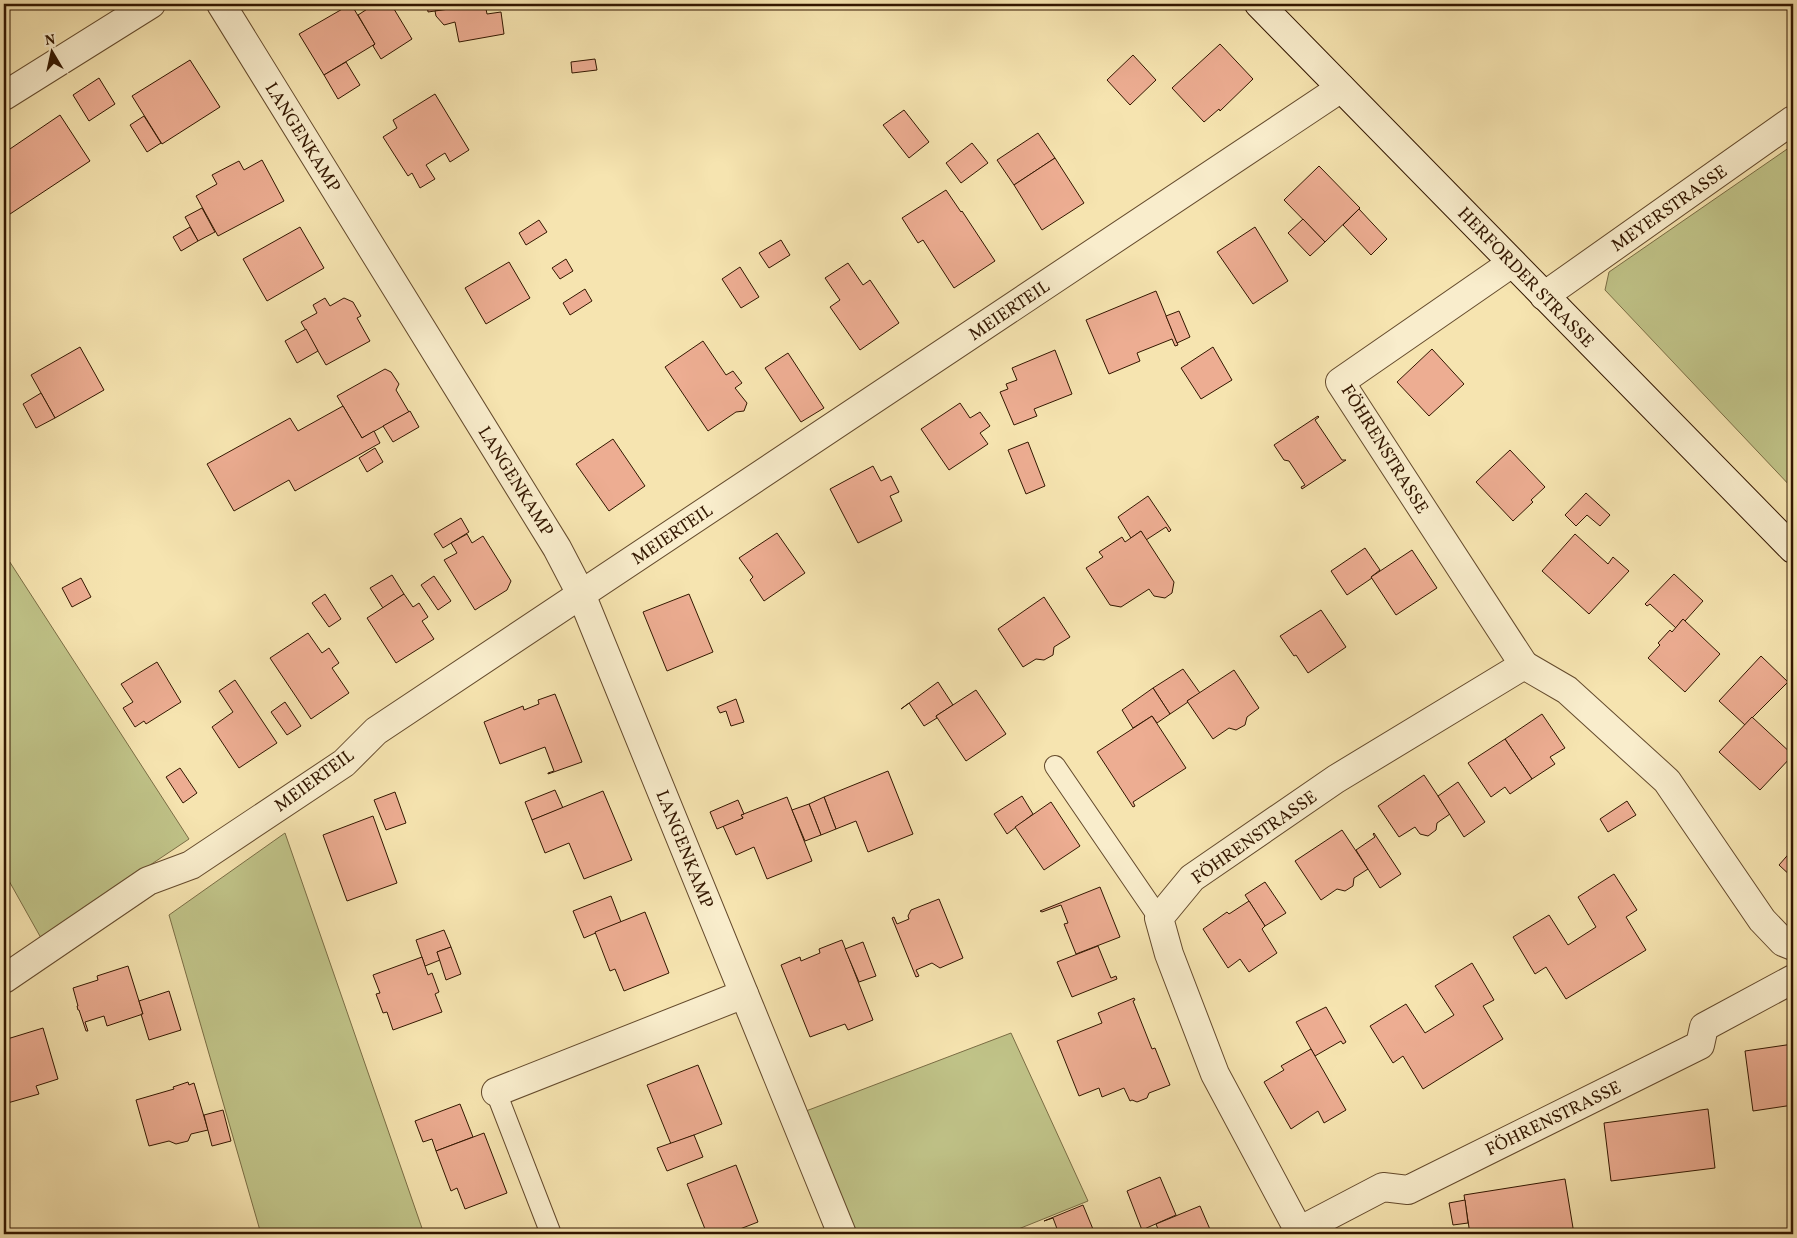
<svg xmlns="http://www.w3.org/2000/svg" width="1797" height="1238" viewBox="0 0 1797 1238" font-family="Vollkorn,serif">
<rect width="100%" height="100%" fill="#f6e4b0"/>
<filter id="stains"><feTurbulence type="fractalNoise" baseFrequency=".004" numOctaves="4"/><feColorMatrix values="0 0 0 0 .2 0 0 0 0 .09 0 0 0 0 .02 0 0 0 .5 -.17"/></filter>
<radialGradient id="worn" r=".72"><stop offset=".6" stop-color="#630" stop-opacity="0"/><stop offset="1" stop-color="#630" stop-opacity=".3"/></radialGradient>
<g fill="#c0c388" stroke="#7a6d44">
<polygon points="1793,145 1793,489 1605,290 1609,272"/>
<polygon points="4,553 189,839 41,938 4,872"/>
<polygon points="285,833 424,1234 261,1234 169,915"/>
<polygon points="1011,1033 1088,1201 1006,1234 855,1234 806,1111"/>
</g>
<g fill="#edad92" stroke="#331700">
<polygon points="351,4 375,44 324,75 299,34"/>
<polygon points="375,4 391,4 412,39 381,59 373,46 375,44 358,15"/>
<polygon points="427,4 484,4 428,12"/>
<polygon points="485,4 487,14 501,12 504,34 459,42 455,22 444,25 436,16 435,11"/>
<polygon points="1220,44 1253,79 1220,111 1219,109 1204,122 1172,88"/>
<polygon points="1133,55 1156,80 1130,105 1107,80"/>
<polygon points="595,59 597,70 572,73 571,62"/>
<polygon points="190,60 220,107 162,144 132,96"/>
<polygon points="346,62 360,85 338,99 324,75"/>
<polygon points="99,78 115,104 89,121 73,95"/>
<polygon points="435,94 469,150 450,162 445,153 426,165 435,179 420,188 412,173 408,176 383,137 397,128 393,120"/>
<polygon points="904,110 929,142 909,158 883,125"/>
<polygon points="60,115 90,161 4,218 4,153"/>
<polygon points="144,116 161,143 147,152 130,125"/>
<polygon points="1038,133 1055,158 1014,185 997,160"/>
<polygon points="972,143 988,163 961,183 946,163"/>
<polygon points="1055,158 1084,203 1042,230 1014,185"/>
<polygon points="262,160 284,201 218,236 196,196 217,184 212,175 239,161 244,170"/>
<polygon points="1319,166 1360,208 1325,242 1284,200"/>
<polygon points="946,190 961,212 962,211 995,261 954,288 923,240 918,243 902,218"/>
<polygon points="202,208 215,232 198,241 185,217"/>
<polygon points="1359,209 1387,239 1371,255 1343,225"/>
<polygon points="1303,219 1325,242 1310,256 1288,233"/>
<polygon points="539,220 547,232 526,245 519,233"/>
<polygon points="190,227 198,241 181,251 173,237"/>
<polygon points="300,227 324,268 267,301 243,259"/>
<polygon points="1255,227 1288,281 1253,304 1217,252"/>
<polygon points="781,240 790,255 769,268 759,253"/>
<polygon points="566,259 573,271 560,279 552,268"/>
<polygon points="509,262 530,298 486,324 465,288"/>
<polygon points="848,263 863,285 870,280 899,323 860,350 830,307 840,300 825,278"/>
<polygon points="740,267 759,297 741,308 722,279"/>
<polygon points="585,289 592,301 570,315 563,303"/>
<polygon points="1156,291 1178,345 1175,346 1172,339 1137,353 1140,361 1109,374 1086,320"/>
<polygon points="325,298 330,306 344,298 353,302 361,316 357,318 370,341 326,365 301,322 317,313 313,305"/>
<polygon points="1179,311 1190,337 1177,343 1166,316"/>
<polygon points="306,329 318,351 297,363 285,341"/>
<polygon points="703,341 726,375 733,371 742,383 735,388 747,403 744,411 736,412 708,431 665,367"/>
<polygon points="80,347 104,390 55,418 31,375"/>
<polygon points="1213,347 1232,380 1201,399 1181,368"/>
<polygon points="1432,349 1464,384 1429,416 1397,382"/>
<polygon points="1055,350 1072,394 1034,409 1037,416 1014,425 1000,392 1008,389 1006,384 1017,380 1012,368"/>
<polygon points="788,353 824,408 801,422 765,368"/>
<polygon points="385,369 391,372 399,384 396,390 409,412 362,438 337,396"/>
<polygon points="41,393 55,418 36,428 23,404"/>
<polygon points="960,403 970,418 980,412 990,426 980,433 988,444 949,470 921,429"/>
<polygon points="343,406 362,438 374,431 380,443 295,491 289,480 234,511 207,464 290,418 298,431"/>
<polygon points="410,411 419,427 393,442 383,426"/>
<polygon points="1318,416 1319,417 1315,420 1342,460 1346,460 1302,489 1301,487 1305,485 1289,461 1284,460 1274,445"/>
<polygon points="613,439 645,486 609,511 576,464"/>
<polygon points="1028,442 1045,486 1026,494 1008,450"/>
<polygon points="375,448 383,462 367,472 359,458"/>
<polygon points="1510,450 1545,487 1531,500 1533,502 1513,521 1476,482"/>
<polygon points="873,466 881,481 891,476 899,492 890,496 902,521 858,543 830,489"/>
<polygon points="1586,493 1610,515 1600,526 1587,515 1576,526 1565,515"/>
<polygon points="1148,496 1171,530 1169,532 1166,527 1146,540 1141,531 1131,538 1118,517"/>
<polygon points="461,518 469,532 443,548 434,534"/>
<polygon points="1141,531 1174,582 1172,593 1165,598 1154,596 1149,589 1121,607 1110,605 1086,568 1103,557 1099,552 1122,537 1125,542"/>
<polygon points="777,533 805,573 764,601 750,580 753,577 739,558"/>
<polygon points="467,534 472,543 483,536 511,581 507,590 475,610 444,560 457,553 451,543"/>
<polygon points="1575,534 1608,564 1613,557 1629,571 1589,614 1542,571"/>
<polygon points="1365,548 1380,570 1371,577 1372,578 1347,595 1331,571"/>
<polygon points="1412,550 1437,588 1396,615 1371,577"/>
<polygon points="1674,574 1703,601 1685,621 1683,619 1676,628 1650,604 1647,606 1645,604"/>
<polygon points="392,575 404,594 383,608 370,588"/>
<polygon points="434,576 451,601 438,610 421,585"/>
<polygon points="81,578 91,597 72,607 62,588"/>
<polygon points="325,594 341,619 329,627 312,603"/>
<polygon points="404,594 413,607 419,603 428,617 422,621 434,639 396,663 367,618"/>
<polygon points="689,594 713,652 667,671 643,612"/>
<polygon points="1044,597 1070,637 1054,647 1053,655 1044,660 1036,659 1023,667 998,629"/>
<polygon points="1321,610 1346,647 1308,673 1296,655 1294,656 1280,636"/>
<polygon points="1683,619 1720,654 1685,692 1648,658 1660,645 1658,643 1670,630 1672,632"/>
<polygon points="308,633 322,653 329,648 339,663 332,668 349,693 311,719 270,658"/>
<polygon points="1761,656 1788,682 1745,725 1719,701"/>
<polygon points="157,662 181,702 146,724 144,721 135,727 123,708 133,702 121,684"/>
<polygon points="1183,669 1200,693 1187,701 1188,702 1170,714 1153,688"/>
<polygon points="1234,670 1259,708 1247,717 1245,725 1236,730 1229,728 1213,739 1187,701"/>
<polygon points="235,680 277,743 239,768 212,727 233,712 219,691"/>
<polygon points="938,682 953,705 936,716 937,718 924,726 909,703 901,709"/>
<polygon points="1153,688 1170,714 1157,723 1152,716 1133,728 1122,710"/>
<polygon points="976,690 1006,734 966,761 936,716"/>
<polygon points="555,694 582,762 548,774 548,773 554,771 545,747 500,764 484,722 523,706 524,710 539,704 538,700"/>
<polygon points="736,699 744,722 731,726 726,711 720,713 717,707"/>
<polygon points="285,702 301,726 287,735 271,712"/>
<polygon points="1542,714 1565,748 1550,757 1555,764 1532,779 1505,739"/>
<polygon points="1152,716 1186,768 1133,802 1135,806 1133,807 1097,752"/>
<polygon points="1752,717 1793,755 1760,790 1719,752"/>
<polygon points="1505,739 1532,779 1510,794 1505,787 1491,797 1468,763"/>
<polygon points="180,768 197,793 183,803 166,777"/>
<polygon points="888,771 913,834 868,852 856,821 836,829 824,797"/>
<polygon points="1424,775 1450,814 1437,823 1436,830 1428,836 1420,834 1415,827 1399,837 1378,806"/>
<polygon points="1458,782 1485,822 1464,837 1438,796"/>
<polygon points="555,790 563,808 532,820 525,802"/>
<polygon points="603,791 632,860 584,879 569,843 545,853 532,820"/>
<polygon points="395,792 406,823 386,830 374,800"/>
<polygon points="1022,796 1033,814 1007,834 994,814"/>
<polygon points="787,797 812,861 767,879 754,847 736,855 723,826 743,818 741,815"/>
<polygon points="824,797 836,829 821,835 809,804"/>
<polygon points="738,800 744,814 741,815 743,818 717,829 710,812"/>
<polygon points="1627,801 1636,815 1608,832 1600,819"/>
<polygon points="1051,802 1080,846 1044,870 1015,827"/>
<polygon points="809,804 821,835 805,841 792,810"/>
<polygon points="373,816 397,883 347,901 323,835"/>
<polygon points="1342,830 1368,869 1354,878 1353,886 1345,891 1337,889 1321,900 1295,861"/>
<polygon points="1374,833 1401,874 1380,888 1356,850 1375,837 1373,834"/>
<polygon points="1793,849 1793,878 1779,865"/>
<polygon points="1614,874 1637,910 1626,917 1646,950 1566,999 1546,967 1535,974 1513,937 1549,915 1568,945 1596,927 1578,897"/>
<polygon points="1265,882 1286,913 1265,926 1245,895"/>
<polygon points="1100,887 1120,937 1076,954 1064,924 1068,923 1061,905 1042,912 1040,911"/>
<polygon points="611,896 621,922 584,938 573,911"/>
<polygon points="939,899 963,958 940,968 932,963 916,970 919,976 916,977 892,918 894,917 897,924 909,919 908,916 911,910"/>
<polygon points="1249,901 1265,926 1262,929 1277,953 1249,972 1240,959 1228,968 1203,929 1227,912 1229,914"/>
<polygon points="645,912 669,973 624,991 615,969 610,971 595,932"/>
<polygon points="444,930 451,947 437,952 440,960 425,966 416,940"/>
<polygon points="842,940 873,1020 848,1030 845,1024 810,1037 781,965 800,957 801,961 820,953 819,949"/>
<polygon points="863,942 876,976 859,982 845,949"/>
<polygon points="1098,946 1111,978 1116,976 1117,979 1072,997 1057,962"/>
<polygon points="451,947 461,974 446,980 437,952"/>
<polygon points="422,957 428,975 432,973 439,992 435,994 442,1012 393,1030 387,1012 383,1013 376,994 380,993 373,975"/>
<polygon points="1472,963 1494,1000 1483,1006 1503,1039 1423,1089 1403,1056 1393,1063 1370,1026 1406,1004 1425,1033 1454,1015 1435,986"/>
<polygon points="128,966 143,1014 107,1026 104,1016 85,1022 88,1031 86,1031 79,1010 78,1010 77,1006 78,1006 73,988 98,980 97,976"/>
<polygon points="169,991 181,1030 149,1040 141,1014 143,1014 139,1001"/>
<polygon points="1134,998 1135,1000 1133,1001 1152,1049 1155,1048 1170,1085 1149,1093 1147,1098 1137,1102 1132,1100 1130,1101 1124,1088 1102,1097 1099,1088 1079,1096 1057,1041 1102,1023 1098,1013"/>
<polygon points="1326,1007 1346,1042 1343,1044 1341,1041 1315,1056 1296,1022"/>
<polygon points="43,1028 58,1079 36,1086 39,1094 4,1104 4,1040"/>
<polygon points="1793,1044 1793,1105 1753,1111 1745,1051"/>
<polygon points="1311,1049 1346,1110 1324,1123 1318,1111 1291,1129 1264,1082 1284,1070 1281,1066"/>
<polygon points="698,1065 722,1124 671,1144 647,1085"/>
<polygon points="188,1082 189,1085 194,1083 208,1130 191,1134 188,1141 176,1144 169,1141 149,1146 136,1100 174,1089 173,1087"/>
<polygon points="460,1104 473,1137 436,1151 432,1139 423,1142 415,1121"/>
<polygon points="1708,1109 1715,1168 1611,1181 1604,1123"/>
<polygon points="223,1110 231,1141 212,1146 204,1115"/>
<polygon points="484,1133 507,1193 465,1209 457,1188 451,1191 436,1151"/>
<polygon points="694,1135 703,1157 667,1171 657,1148"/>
<polygon points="736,1165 758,1222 727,1234 707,1234 687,1184"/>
<polygon points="1160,1177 1176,1215 1142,1230 1127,1191"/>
<polygon points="1565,1179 1574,1234 1470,1234 1464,1195"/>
<polygon points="1465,1200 1468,1223 1453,1225 1449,1203"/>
<polygon points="1083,1205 1095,1234 1059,1234 1053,1218 1044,1221"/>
<polygon points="1200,1206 1212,1234 1160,1234 1156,1224"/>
</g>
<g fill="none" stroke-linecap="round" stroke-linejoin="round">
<g stroke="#644a2c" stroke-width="22">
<g id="lane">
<polyline points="1055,766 1159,918"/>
<polyline points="496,1092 551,1234"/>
</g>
</g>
<g stroke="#644a2c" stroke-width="30">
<g id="street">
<polyline points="221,4 557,548 581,594 842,1234"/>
<polyline points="4,96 151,4"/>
<polyline points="1512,263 1340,382 1524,665"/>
<polyline points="1544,296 1793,120"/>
<polyline points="4,979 148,881 191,865 344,763 376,731 1341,88"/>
<polyline points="496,1092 744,994"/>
<polyline points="1299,1231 1383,1187 1408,1190 1700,1045 1704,1027 1793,979"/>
<polyline points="1298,1234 1299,1231 1215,1074 1169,954 1159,918 1192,878 1336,779 1524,665 1567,690 1667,781 1762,920 1783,942 1793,946"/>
</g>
</g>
<g stroke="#331700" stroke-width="30">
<polyline id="secondary" points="1259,4 1793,549"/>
</g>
<use href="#lane" stroke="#f9edcc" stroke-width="20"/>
<use href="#street" stroke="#f9edcc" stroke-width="28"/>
<use href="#secondary" stroke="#f9edcc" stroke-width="28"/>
</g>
<g text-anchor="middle" stroke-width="4" stroke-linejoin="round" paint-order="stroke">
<g font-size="18" fill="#331700" stroke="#f9edcc">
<text transform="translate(303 137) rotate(58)" y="6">LANGENKAMP</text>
<text transform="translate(1669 208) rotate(-35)" y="6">MEYERSTRASSE</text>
<text transform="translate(1526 277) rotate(46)" y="6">HERFORDER STRASSE</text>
<text transform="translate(1009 310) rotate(-34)" y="6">MEIERTEIL</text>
<text transform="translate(1385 449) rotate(58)" y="6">FÖHRENSTRASSE</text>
<text transform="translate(516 481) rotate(58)" y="6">LANGENKAMP</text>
<text transform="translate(672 534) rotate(-34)" y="6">MEIERTEIL</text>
<text transform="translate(314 780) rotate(-36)" y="6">MEIERTEIL</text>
<text transform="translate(1254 837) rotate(-35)" y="6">FÖHRENSTRASSE</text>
<text transform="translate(685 849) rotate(68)" y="6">LANGENKAMP</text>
<text transform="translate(1553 1118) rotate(-26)" y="6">FÖHRENSTRASSE</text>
</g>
</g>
<rect width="1797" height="1238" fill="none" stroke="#f6e4b0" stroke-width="20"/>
<rect x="5" y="5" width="1787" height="1228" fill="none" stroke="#331700" stroke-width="2.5"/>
<rect x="10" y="10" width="1777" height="1218" fill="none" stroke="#331700"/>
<g transform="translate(52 52) rotate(351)" stroke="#f9edcc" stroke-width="4" paint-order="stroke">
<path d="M0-4L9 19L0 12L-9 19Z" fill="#331700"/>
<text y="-8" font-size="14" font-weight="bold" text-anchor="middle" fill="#331700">N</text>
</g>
<rect width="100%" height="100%" filter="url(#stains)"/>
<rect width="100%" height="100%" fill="url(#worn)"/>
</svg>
